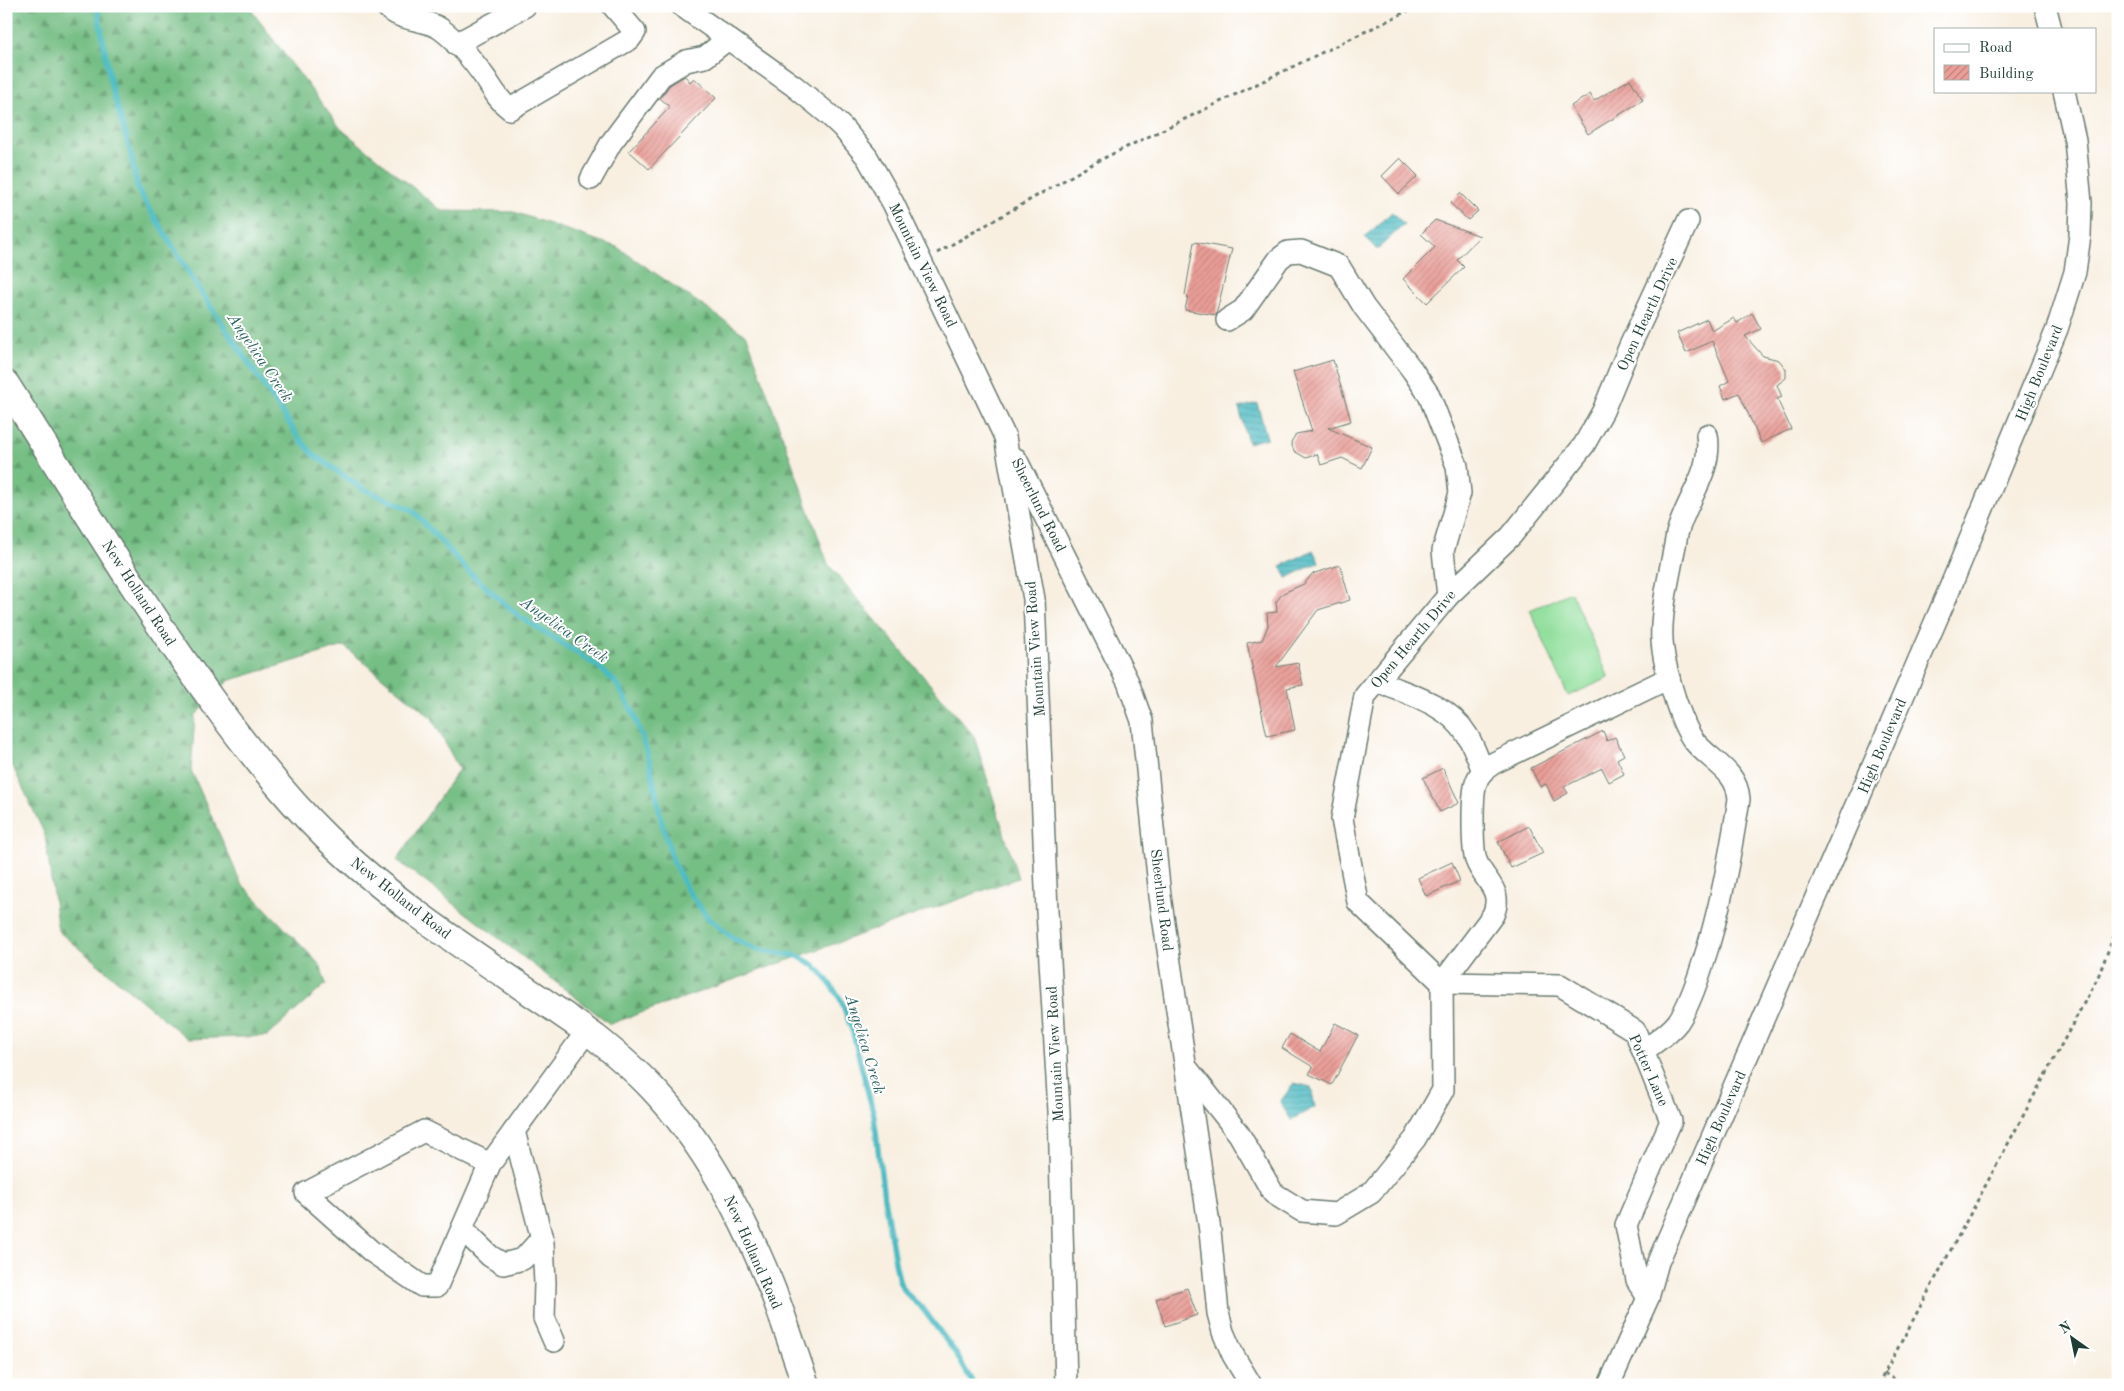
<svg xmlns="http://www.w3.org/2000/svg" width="2124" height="1391" viewBox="0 0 2124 1391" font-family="'Old Standard TT',serif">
<defs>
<pattern id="forest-firs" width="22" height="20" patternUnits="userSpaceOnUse" patternTransform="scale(1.25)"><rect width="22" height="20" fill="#75be84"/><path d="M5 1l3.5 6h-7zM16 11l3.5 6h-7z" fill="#5f9c6d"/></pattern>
<pattern id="water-rules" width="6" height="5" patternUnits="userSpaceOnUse" patternTransform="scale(1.25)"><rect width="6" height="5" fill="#4cbbc3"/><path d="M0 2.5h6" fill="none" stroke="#3f999f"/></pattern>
<pattern id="building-hatch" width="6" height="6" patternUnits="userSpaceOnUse" patternTransform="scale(1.25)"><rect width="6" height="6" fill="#eb9e98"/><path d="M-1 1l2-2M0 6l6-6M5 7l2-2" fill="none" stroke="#be827d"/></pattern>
</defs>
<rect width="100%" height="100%" fill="#fff"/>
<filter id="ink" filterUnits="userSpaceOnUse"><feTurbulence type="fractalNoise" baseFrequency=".02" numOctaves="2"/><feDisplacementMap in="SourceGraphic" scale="10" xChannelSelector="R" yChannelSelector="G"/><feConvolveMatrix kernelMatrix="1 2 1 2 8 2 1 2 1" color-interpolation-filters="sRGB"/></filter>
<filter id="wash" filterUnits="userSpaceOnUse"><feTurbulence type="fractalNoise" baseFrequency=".0096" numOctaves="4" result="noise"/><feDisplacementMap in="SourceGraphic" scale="20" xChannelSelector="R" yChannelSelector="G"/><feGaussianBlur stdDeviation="1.12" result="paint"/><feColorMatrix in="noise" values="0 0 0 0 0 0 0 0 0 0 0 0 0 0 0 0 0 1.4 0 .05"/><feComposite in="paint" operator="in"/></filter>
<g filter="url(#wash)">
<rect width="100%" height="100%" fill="#f8efe1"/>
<polygon fill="url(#forest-firs)" stroke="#4a7e5c" points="6,6 248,6 341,129 442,211 514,212 617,247 747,336 828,564 974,736 1018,878 610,1024 397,860 459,769 432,718 344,646 228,681 195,716 191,770 241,883 320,965 326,984 267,1036 188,1039 58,931 45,835 6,752"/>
<polygon fill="#92df9d" stroke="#588e68" points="1571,592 1609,678 1568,696 1530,610"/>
<g fill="url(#water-rules)" stroke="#367c7c">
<polygon points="1392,212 1404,224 1377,250 1365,237"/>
<polygon points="1257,403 1267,438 1248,443 1239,408"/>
<polygon points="1313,550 1319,562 1287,578 1281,566"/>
<polygon points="1294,1083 1311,1087 1315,1107 1291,1120 1280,1102"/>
</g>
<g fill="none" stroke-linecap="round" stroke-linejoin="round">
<polyline stroke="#4cbbc3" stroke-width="5.5" points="97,6 111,85 131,155 138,190 199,289 299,438 314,455 363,489 412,510 470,573 495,595 519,616 599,667 616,683 634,714 649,759 661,819 673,861 686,888 708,918 733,938 755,949 798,956 814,965 825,977 841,1000 853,1033 874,1116 884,1198 896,1267 900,1283 907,1294 923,1309 955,1352 974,1385"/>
</g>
<g id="blocks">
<g fill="url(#building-hatch)">
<polygon points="685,76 690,82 694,78 716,98 649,169 629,151 670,107 660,98 670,85"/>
<polygon points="1630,79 1643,100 1588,134 1571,106 1590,94 1594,101"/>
<polygon points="1400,158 1418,176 1399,194 1382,176"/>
<polygon points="1460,193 1478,211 1468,220 1450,203"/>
<polygon points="1435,220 1480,236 1457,260 1464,267 1427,303 1403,279 1435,247 1421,234"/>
<polygon points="1194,242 1232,249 1216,315 1185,310 1188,296 1185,295"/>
<polygon points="1752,313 1761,329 1745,336 1763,356 1779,360 1786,369 1786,378 1777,385 1782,397 1777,399 1791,429 1761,443 1739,393 1725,399 1720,386 1729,381 1712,341 1686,353 1677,333 1707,319 1712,331 1734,318 1737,323"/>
<polygon points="1333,360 1351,421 1328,428 1372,447 1362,468 1342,458 1321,465 1317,454 1306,458 1294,451 1291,442 1296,434 1312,431 1293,372"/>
<polygon points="1340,565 1350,600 1318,610 1276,667 1298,663 1303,685 1287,688 1295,730 1267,736 1247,643 1262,640 1268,626 1267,613 1277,612 1276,602 1283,593 1304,584 1312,574"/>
<polygon points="1603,731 1607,741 1615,737 1624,755 1617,759 1624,774 1609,782 1602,768 1564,787 1568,793 1554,801 1546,784 1540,787 1531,768"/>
<polygon points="1443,768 1459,803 1440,812 1423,778"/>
<polygon points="1529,826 1543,853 1511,868 1498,842"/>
<polygon points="1452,862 1460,881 1426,896 1418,878"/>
<polygon points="1335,1023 1358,1035 1332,1085 1309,1074 1313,1067 1282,1048 1290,1034 1320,1052"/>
<polygon points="1187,1288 1197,1315 1165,1326 1156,1299"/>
</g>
</g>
</g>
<g filter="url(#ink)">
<use href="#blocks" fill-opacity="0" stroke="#6b7b71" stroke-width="1"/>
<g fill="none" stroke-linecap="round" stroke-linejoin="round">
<g stroke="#6b7b71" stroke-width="24">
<g id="minor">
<path d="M386 6C399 22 427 18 442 30 458 42 474 62 486 79 493 90 499 101 510 109L630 39 635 32 613 6"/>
<polyline points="682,6 794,86 827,113 842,127 867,157 893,203 1005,437 1034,599 1047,911 1059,1111 1066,1385"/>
<polyline points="2045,6 2051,29"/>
<polyline points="456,44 525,6"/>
<polyline points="591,179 611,143 661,76 686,61 705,57 728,39"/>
<polyline points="1227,320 1243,310 1279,259 1288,252 1301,251 1339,266 1364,307 1413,371 1429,395 1457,466 1460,493 1443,551 1448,596"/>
<polyline points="1016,459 1128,682 1142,721 1160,896 1210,1231 1218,1313 1223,1332 1233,1355 1251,1385"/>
<path d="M1378 682C1409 694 1448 704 1467 735 1474 746 1478 759 1483 771"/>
<polyline points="1442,983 1560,985 1635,1031 1671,1121 1626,1225 1637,1280 1648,1298"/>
<path d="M1442 983 1493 915C1504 889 1484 882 1476 860 1472 848 1472 794 1476 783 1479 773 1486 768 1494 763L1669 678"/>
<path d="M1643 1051C1655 1042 1669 1034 1678 1022 1689 1006 1696 985 1702 966 1720 912 1730 856 1739 799 1737 770 1710 761 1694 741 1685 729 1680 713 1675 699 1669 680 1663 660 1662 640 1660 610 1672 564 1677 534 1686 499 1713 472 1707 435"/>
<polyline points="1186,1067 1239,1134 1273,1193 1302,1211 1336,1214 1371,1193 1415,1139 1443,1090 1442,983 1358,902 1342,819 1365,696 1448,596 1511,536 1584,445 1603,411 1629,348 1688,221"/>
<polyline points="514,1131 543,1243 545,1283 544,1318 554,1341"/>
<polyline points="490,1164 424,1131 306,1193 371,1251 422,1286 437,1286 490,1164 587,1031"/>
<polyline points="462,1229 490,1256 503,1264 523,1259 542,1238"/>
<polyline points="1609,1385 1648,1298 1658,1262 1947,595 2057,329 2075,272 2080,235 2081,203 2075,140 2064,91"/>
</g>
</g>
<g stroke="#6b7b71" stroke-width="29">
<path id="major" d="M6 384C74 491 139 601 214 703 248 750 284 796 326 837 406 915 504 972 595 1037 615 1053 634 1069 652 1088 704 1143 740 1211 769 1281 783 1315 793 1350 806 1385"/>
</g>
<g stroke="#6b7b71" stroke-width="3" stroke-dasharray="4 4" stroke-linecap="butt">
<polyline points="937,253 1096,162 1418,6"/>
<polyline points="1884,1373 1904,1385"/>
<polyline points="1878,1385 2098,977 2118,925"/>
</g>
<use href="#minor" stroke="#fff" stroke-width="21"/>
<use href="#major" stroke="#fff" stroke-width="26"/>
</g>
</g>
<g text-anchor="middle" stroke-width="4" stroke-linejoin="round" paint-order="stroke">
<g font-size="15" fill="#1f3d34" stroke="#fff">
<text transform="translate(923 265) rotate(64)" y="5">Mountain View Road</text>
<text transform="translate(1647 314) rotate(-65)" y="5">Open Hearth Drive</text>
<text transform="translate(2039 373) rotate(-68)" y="5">High Boulevard</text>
<text transform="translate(1039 505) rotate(63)" y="5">Sheerlund Road</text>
<text transform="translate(139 593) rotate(57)" y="5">New Holland Road</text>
<text transform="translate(1413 639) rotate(-50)" y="5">Open Hearth Drive</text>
<text transform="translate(1035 649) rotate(-94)" y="5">Mountain View Road</text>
<text transform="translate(1882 746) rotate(-67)" y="5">High Boulevard</text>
<text transform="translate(401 898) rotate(38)" y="5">New Holland Road</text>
<text transform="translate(1162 900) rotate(83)" y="5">Sheerlund Road</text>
<text transform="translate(1055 1054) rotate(-93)" y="5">Mountain View Road</text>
<text transform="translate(1649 1070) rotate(66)" y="5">Potter Lane</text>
<text transform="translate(1721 1118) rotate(-66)" y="5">High Boulevard</text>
<text transform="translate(753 1252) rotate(66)" y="5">New Holland Road</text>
</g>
<g font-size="16" font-style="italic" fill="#2c635f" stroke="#fff">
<text transform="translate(261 357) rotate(56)" y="6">Angelica Creek</text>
<text transform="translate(565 629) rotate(35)" y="6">Angelica Creek</text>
<text transform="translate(866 1044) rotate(73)" y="6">Angelica Creek</text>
</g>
</g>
<rect width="2124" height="1391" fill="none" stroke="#fff" stroke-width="25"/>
<rect x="1934" y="28" width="162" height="65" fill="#ffffff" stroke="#a5b1ae"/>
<rect x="1944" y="44" width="25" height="8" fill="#ffffff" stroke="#a5b1ae"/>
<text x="1979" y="52" font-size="15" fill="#1f3d34">Road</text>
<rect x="1944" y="65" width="25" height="15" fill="url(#building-hatch)" stroke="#a5b1ae"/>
<text x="1979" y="78" font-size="15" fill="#1f3d34">Building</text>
<g transform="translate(2072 1338) rotate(327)" stroke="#ffffff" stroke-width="4" paint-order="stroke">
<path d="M0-4L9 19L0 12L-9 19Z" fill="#1f3d34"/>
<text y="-8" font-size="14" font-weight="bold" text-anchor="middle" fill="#1f3d34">N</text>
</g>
</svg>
